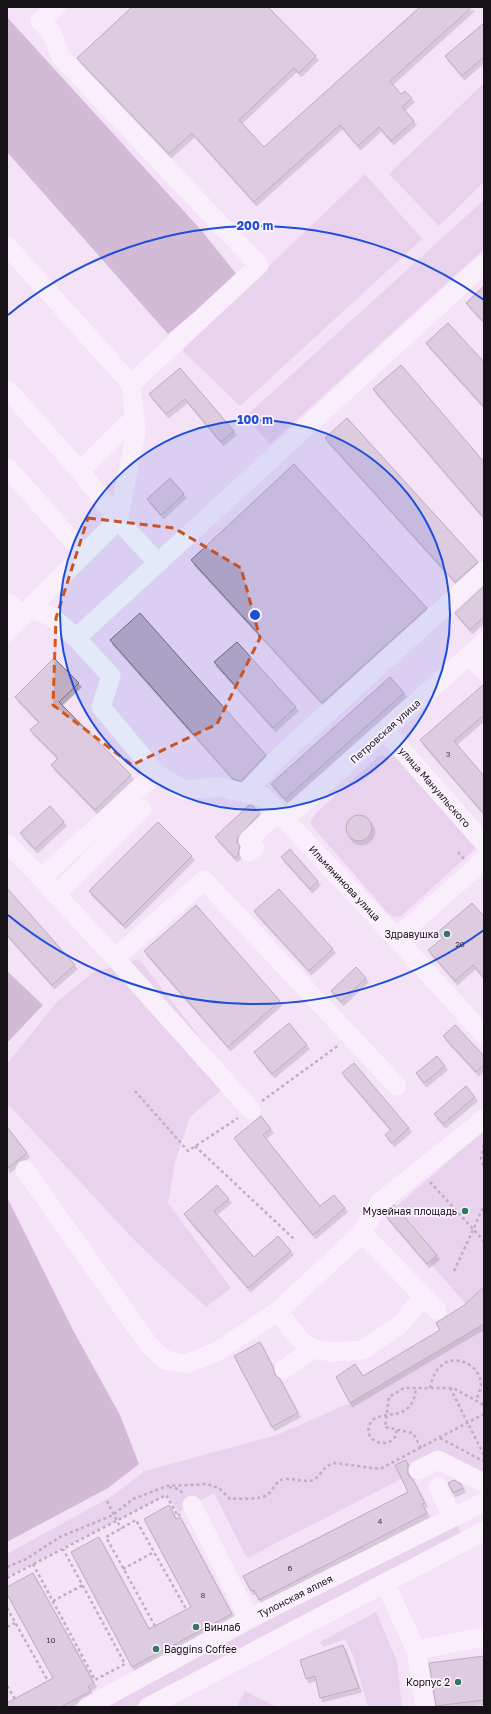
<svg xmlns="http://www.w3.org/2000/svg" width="491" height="1714" viewBox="0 0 491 1714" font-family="'Golos Text',sans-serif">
<defs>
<filter id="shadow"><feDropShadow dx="2.5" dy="4" stdDeviation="0" flood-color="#0004"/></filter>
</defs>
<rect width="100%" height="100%" fill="#f4e2f7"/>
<g fill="#dabedf">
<polygon points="484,83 484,182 439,226 389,174"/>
<polygon points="365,174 422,239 240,406 182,350"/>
<polygon points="484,200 484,249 270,444 245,417"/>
<path d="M382 755 390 758 394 755 476 848 401 916C396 917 393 917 389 914L311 825V821L317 812 378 757Z"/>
<polygon points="139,959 233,1080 190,1117 175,1162 168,1203 231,1288 206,1307 136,1242 7,1103 7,1064 56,1003 92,973"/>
<polygon points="484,1130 484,1287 466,1304 429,1262 437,1254 396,1207"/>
<polygon points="480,1326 484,1330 484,1482 441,1467 413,1481 409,1475 247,1558 214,1493 179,1512 166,1495 7,1577 7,1554 112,1496 145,1471 277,1435 350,1403"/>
<polygon points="455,1522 463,1536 135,1707 104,1707"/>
<polygon points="376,1612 397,1661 402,1707 368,1707 353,1655 345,1639 323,1647 320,1642"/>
<polygon points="245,1691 277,1707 237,1707"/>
</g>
<g fill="#ab8db0">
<polygon points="7,17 201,230 238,276 168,334 7,152"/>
<polygon points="7,971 43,1005 7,1043"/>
<polygon points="7,1197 73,1330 120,1415 139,1464 108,1488 7,1542"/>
</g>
<g fill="#c0afc3" stroke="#78697b" filter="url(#shadow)">
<polygon points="132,7 268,7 316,56 299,73 294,68 239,120 264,147 420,7 472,7 390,81 401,94 405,91 412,98 402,107 414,121 391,141 379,127 358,146 340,125 254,202 192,133 169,154 77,58"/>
<polygon points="484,23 484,57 462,76 445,56"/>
<polygon points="484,286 484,322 466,303"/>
<polygon points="448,323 484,362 484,407 426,343"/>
<polygon points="401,365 484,462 484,518 373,389"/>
<polygon points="180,368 234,431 221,442 185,399 166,414 149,394"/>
<polygon points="347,418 478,562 455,582 325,438"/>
<polygon points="294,464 427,608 322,703 191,560"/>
<polygon points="170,478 184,494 161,515 147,499"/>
<polygon points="484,586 484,617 470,630 455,613"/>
<polygon points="140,613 266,755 241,781 233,779 110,640"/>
<polygon points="237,642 296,707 273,728 214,662"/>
<polygon points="54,658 79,683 59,702 131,775 95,810 51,765 58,758 30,730 39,722 15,697"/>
<polygon points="390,677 404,693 285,799 271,784"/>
<polygon points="484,684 484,715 454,741 484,776 484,814 420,740"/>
<polygon points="249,805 253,806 260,813 238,837 237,842 240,847 238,855 235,858 215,837"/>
<polygon points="50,806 64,822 35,849 20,833"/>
<circle cx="359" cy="828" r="13"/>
<polygon points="158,822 192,856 123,925 89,891"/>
<polygon points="290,849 318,881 310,889 281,857"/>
<polygon points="7,888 75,965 52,985 7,935"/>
<polygon points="279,889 333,949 309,971 254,911"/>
<polygon points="472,903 484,916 484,978 473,965 455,981 428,950 443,938 438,932"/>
<polygon points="196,905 280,1001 228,1047 144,951"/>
<polygon points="356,967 366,978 341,1002 331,991"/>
<polygon points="289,1023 307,1045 272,1074 254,1052"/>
<polygon points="455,1025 484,1056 484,1065 476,1072 443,1036"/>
<polygon points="437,1056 445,1066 424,1083 416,1073"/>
<polygon points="354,1063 409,1128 392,1143 385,1135 391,1130 342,1073"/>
<polygon points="466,1086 475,1097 443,1124 434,1114"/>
<polygon points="261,1116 271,1129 263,1135 320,1206 334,1195 345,1208 313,1235 234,1138"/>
<polygon points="7,1127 27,1153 7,1169"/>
<polygon points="217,1185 229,1199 214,1211 254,1257 278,1236 291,1251 248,1288 184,1214"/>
<polygon points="394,1205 437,1255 427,1264 385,1215 388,1210"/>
<polygon points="484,1287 484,1324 350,1403 336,1377 355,1364 363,1376 440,1330 436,1323 463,1306"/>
<polygon points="260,1342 273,1367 275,1375 280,1379 298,1413 272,1427 234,1356"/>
<polygon points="406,1460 408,1465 408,1475 413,1480 425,1503 422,1504 427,1513 259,1600 254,1590 251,1591 243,1576 408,1492 395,1465"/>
<polygon points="454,1480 461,1484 463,1488 453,1493 448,1483"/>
<polygon points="169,1505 176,1519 180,1517 232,1614 132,1667 71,1552 99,1537 149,1629 191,1607 144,1519"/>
<polygon points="33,1573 94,1683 88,1687 91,1691 61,1707 7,1707 7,1703 53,1678 7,1594 7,1587"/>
<polygon points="343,1645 359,1688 320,1698 315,1676 306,1679 300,1660"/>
<polygon points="484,1656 484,1700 436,1706 429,1663"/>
</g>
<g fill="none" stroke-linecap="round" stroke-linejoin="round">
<g stroke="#7c707d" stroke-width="2.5" stroke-dasharray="3 3" stroke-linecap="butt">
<polyline points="458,852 464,859"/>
<polyline points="135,1091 188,1151 238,1118"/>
<polyline points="262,1101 339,1045"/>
<polyline points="484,1145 481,1159 484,1167"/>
<polyline points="195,1146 294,1239"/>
<polyline points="430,1182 484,1241"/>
<polyline points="454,1271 484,1206"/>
<path d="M430 1388C432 1380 434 1372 441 1366 454 1353 479 1364 481 1383 481 1389 478 1395 476 1400"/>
<polyline points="450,1388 484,1455"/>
<path d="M397 1430C395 1451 364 1444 369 1427 374 1404 412 1429 416 1388"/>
<polyline points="440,1438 483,1461 484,1460"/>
<polyline points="421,1448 413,1433 385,1427 389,1397 404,1388 453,1388 484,1405"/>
<polyline points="169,1487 178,1489 183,1493"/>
<polyline points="107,1501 121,1529"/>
<polyline points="33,1564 95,1680 125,1664 63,1549"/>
<path d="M7 1567 26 1559 60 1537 113 1515 133 1499 167 1486 207 1484 219 1488 230 1499C239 1498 260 1500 267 1495 274 1490 275 1480 285 1479 294 1478 305 1483 313 1480 324 1474 320 1467 335 1463L380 1469 484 1414"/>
<polyline points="123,1569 154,1552"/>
<polyline points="7,1578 166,1495 178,1516 180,1514"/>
<polyline points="53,1601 83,1585"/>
<polyline points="7,1608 48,1681"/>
<polyline points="155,1626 106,1537 136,1520 186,1609"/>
<polyline points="7,1627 15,1623"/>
<polyline points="7,1686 15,1699"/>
</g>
<g stroke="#fff" stroke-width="19">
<polyline points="56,7 40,21 52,33 60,56 259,265 131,384 136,432 118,520 158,563"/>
<polyline points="7,246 131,384"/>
<polyline points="484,264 76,638 111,676 101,707 156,773 184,790 219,787 264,797 396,938 484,1035"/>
<polyline points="7,389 80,471"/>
<polyline points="7,467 84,554"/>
<polyline points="7,602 23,615"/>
<polyline points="29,609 118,520 80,471 135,417"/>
<polyline points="7,632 29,609 51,616 76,638"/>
<polyline points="470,655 484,671"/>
<polyline points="385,731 484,843"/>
<polyline points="156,773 41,878 115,958 204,880 397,1086"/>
<polyline points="245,793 282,754 484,571"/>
<polyline points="285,819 484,642"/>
<polyline points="7,843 41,878"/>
<polyline points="249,852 255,847 248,840 278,812"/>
<polyline points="56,895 142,809"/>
<polyline points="396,938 484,860"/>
<polyline points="115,958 251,1110"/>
<polyline points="25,1170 149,1345 165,1360 186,1364 218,1351 278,1311 362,1233 380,1202 484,1119"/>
<polyline points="362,1233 437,1310"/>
<polyline points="278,1311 298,1338 313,1349 333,1352 363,1350 401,1324 423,1296"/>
<polyline points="284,1369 313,1349"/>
<polyline points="418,1470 438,1460 484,1483"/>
<polyline points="438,1487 452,1517"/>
<polyline points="192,1505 249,1619"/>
<polyline points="385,1583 416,1650 484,1637"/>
<polyline points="416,1650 425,1707"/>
<polyline points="87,1707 249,1619 484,1502"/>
<polyline points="148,1707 484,1531"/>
</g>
</g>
<path d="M0 0H491V1714H0ZM88 518 174 528 241 568 260 638 217 724 132 765 53 705 56 618Z" fill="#f4e2f7" fill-opacity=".55" fill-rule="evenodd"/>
<path fill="none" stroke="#de550d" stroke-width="3" stroke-dasharray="8 5" stroke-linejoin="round" d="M88 518 174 528 241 568 260 638 217 724 132 765 53 705 56 618Z"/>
<circle cx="255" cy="615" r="195" fill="#1d4ed8" fill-opacity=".12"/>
<g fill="none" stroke="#1d4ed8" stroke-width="2">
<circle cx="255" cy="615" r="195"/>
<path d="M484 930A389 389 0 0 1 8 915M8 315A389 389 0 0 1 484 300"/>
</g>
<g fill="#377663" stroke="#fdf2ff" stroke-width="1.5">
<circle cx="447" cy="934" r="4"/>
<circle cx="465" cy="1211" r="4"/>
<circle cx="196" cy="1627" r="4"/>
<circle cx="156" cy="1649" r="4"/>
<circle cx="458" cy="1682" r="4"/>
</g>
<g text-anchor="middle" stroke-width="3.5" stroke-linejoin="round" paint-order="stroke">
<g font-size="8" fill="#403842">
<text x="448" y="757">3</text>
<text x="460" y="947">20</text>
<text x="380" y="1524">4</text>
<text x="290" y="1571">6</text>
<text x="203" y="1598">8</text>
<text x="51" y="1643">10</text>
</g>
<g font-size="10" fill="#161017" stroke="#fdf2ff">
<text transform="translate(385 731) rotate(-42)" y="4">Петровская улица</text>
<text transform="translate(435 787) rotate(49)" y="4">улица Мануильского</text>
<text transform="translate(345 883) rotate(47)" y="4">Ильмянинова улица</text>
<text transform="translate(295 1596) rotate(-27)" y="4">Тулонская аллея</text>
</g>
<g font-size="10" fill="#161017" stroke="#fdf2ff" text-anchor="end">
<text x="439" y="938">Здравушка</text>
<text x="457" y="1215">Музейная площадь</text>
<text x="204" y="1631" text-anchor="start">Винлаб</text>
<text x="164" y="1653" text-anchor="start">Baggins Coffee</text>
<text x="450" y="1686">Корпус 2</text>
</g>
</g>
<circle cx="255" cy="615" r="6" fill="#1d4ed8" stroke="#fdf2ff" stroke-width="2"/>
<g font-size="12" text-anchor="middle" font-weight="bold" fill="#1d4ed8" stroke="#fdf2ff" stroke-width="3.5" stroke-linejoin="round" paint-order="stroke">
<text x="255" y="230">200 m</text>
<text x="255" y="424">100 m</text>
</g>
<rect width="491" height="1714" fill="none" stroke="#161017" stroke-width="16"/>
</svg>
